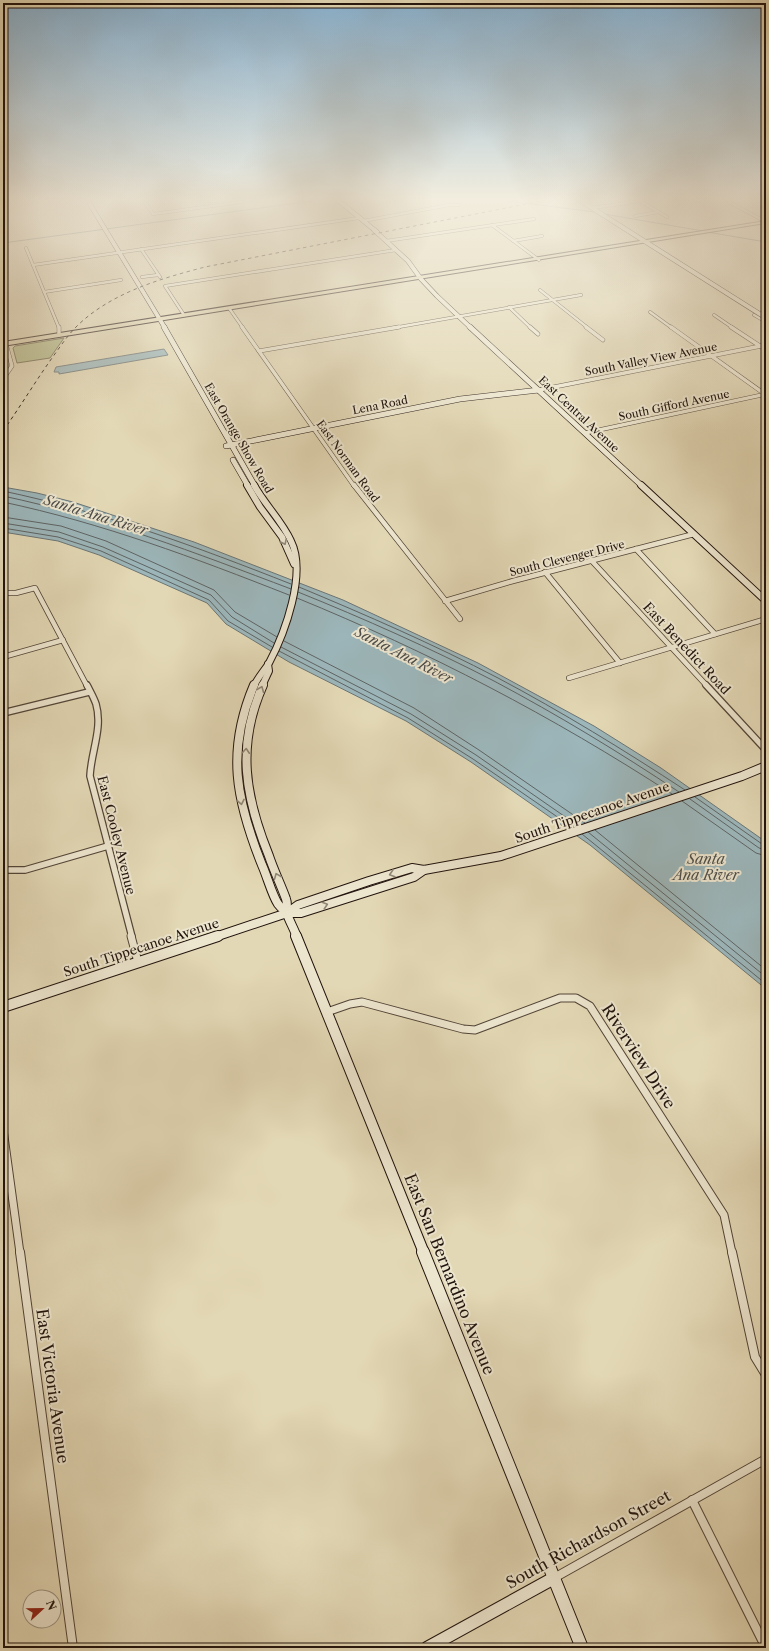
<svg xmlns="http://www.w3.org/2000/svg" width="769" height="1651" viewBox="0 0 769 1651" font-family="'Libre Caslon Text',serif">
<rect width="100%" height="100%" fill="#e3d8b5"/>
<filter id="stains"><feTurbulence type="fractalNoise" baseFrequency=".005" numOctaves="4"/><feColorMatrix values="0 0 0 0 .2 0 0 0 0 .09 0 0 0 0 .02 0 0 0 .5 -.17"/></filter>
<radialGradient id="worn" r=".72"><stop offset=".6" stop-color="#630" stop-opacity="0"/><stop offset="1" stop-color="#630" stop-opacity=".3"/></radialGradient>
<polygon fill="#b7be8b" stroke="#6c684c" points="64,338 50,358 17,363 13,348 15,346"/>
<g fill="#9cb6ba" stroke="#6b7575">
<polygon points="164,349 168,355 59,374 59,372 54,372 56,367"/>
<polygon points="3,487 37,493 73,502 194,542 343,600 478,663 594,726 661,768 766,842 766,989 590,845 471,762 406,721 289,662 226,624 207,603 99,555 58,541 3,532"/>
</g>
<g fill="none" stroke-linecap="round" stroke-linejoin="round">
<g stroke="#5e6464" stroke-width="1">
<path d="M3 491C103 512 197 547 291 584"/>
<path d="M3 496C103 517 196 553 291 589"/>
<path d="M3 502C102 523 195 558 289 595"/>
<polyline points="3,517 61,526 106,541 214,590 235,612 277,637"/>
<polyline points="3,523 59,532 103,547 211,595 232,617 274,643"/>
<polyline points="3,528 58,537 101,551 209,600 228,621 272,647"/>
<path d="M299 587C366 615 433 644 498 678 562 712 624 750 685 790"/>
<path d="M298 592C365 619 430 648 494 681 558 715 619 752 679 792"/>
<path d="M297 598C429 652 552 716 672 794"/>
<polyline points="284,641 414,708 479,750 585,823"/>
<polyline points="281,647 411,714 476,755 577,825"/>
<polyline points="279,651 408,718 473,759 572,827"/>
<polyline points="695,797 762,844 766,845"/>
<polyline points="690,799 759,848 766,850"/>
<polyline points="682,801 756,853 766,856"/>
<polyline points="595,830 766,970"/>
<polyline points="588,832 766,977"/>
<polyline points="582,834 766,984"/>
</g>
<g stroke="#6b7575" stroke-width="1">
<polyline points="508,201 595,212"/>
<polyline points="604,214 703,231"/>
<polyline points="707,232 766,242"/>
<polyline points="3,243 312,201"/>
</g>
<g stroke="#524437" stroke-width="3.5">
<g id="street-far5">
<polyline points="144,201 153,214 249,201"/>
<polyline points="640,201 667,217"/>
<polyline points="727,201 766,222"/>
<polyline points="592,208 640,201"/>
<polyline points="635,216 658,212"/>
<polyline points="363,221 449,205 459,205"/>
<polyline points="492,225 539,260"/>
<polyline points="386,241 534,219"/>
<polyline points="513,241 542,236"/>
<polyline points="26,248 59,328"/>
<polyline points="141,249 160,277"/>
<polyline points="33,265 359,218"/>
<polyline points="142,277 158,275"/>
<polyline points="540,290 588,328"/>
<polyline points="44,292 121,280"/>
<polyline points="509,307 531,328"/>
<polyline points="229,308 243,328"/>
<polyline points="650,312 672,328"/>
<polyline points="184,315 165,286 396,250"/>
<polyline points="714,315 733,328"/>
<polyline points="754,315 766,322"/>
<polyline points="393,328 581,295"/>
</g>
</g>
<g stroke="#524437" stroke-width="4.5">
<g id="street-far4">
<polyline points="59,327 59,335"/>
<polyline points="242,327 354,486"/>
<polyline points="530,327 538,334"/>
<polyline points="586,327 603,340"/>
<polyline points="671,327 766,395"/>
<polyline points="731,327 766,350"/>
<polyline points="259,351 399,327"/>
<polyline points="3,379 12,366 6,344"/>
<polyline points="539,390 766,345"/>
<polyline points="585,433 766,394"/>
</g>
</g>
<g stroke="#524437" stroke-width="6">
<g id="street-far3">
<polyline points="354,485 460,619"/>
<polyline points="636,549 715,634"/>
<polyline points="591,560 707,686"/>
<polyline points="545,572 620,663"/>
<polyline points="3,593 16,593 35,588 87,686"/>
<polyline points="445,601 513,581 694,534"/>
<polyline points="3,657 63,640"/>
<polyline points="569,678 766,619"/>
</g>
</g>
<g stroke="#524437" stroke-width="8">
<g id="street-far2">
<path d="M87 685C90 691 94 698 96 704 103 728 91 752 90 776L132 937"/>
<polyline points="706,685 766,750"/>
<polyline points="3,713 89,692"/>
<polyline points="9,870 25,870 108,846"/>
</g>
</g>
<g stroke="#524437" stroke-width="9">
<g id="street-far1">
<polyline points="131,936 138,962"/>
<polyline points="327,1012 350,1004 362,1002 463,1029 475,1030 560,998 576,998 590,1006 724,1215 732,1253"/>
<polyline points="3,1129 20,1253"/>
</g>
</g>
<g stroke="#524437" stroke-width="10">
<g id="street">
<polyline points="20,1252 73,1648"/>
<polyline points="732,1252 755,1357 766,1375"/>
<polyline points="692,1500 766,1648"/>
<polyline points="554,1578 766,1459"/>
</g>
</g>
<g stroke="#21130d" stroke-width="5">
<g id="secondary-far5">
<polyline points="88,201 165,328"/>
<polyline points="339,201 377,232"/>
<polyline points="581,201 766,318"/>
<polyline points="374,230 408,261 421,279 437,296 471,328"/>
</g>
</g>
<g stroke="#21130d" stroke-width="6">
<g id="secondary-far4">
<polyline points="164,327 255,486"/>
<polyline points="470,327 642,486"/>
<polyline points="226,446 460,399 539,390"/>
<polyline points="233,460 248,486"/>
</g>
</g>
<g stroke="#21130d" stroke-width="8">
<g id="secondary-far3">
<polyline points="247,485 260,507 282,537 294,564"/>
<polyline points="641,485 766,601"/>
<path d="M254 686C258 677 264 671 269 663 285 633 307 573 291 541 282 521 265 505 254 485"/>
<polyline points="262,686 269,671 268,664"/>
</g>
</g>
<g stroke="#21130d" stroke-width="10">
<g id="secondary-far2">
<path d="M254 685C226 751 236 800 262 865 267 876 272 895 278 904 281 908 284 910 287 913"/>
<path d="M263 685C236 745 245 797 269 856 274 871 281 885 286 899 288 904 286 909 287 914 290 922 294 929 297 937"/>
<polyline points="287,913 301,913 414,877 424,870"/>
<polyline points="215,937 287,913 298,905 369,881 412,868 424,870 501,856 742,776 766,766"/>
</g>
</g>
<g stroke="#21130d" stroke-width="12">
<g id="secondary-far1">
<polyline points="296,936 424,1253"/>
<polyline points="3,1007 218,936"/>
</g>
</g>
<g stroke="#21130d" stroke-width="14">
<g id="secondary">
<polyline points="423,1252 582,1648"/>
<polyline points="427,1648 554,1578"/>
</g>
</g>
<g stroke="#21130d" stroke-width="2">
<polygon id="primary" points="766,221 766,223 3,346 3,342"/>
</g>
<use href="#street-far5" stroke="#ede6cf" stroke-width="2.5"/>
<use href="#street-far4" stroke="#ede6cf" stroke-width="3.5"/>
<use href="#street-far3" stroke="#ede6cf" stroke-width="4.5"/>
<use href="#street-far2" stroke="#ede6cf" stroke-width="5.5"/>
<use href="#street-far1" stroke="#ede6cf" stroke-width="7"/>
<use href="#street" stroke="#ede6cf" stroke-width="8"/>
<use href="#secondary-far5" stroke="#ede6cf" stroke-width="4"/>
<use href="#secondary-far4" stroke="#ede6cf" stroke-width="5"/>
<use href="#secondary-far3" stroke="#ede6cf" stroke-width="6"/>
<use href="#secondary-far2" stroke="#ede6cf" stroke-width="8"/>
<use href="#secondary-far1" stroke="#ede6cf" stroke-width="10"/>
<use href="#secondary" stroke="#ede6cf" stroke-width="12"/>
<use href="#primary" fill="#e3d8b5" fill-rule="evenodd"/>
<path stroke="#21130d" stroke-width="1" stroke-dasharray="3.5 3.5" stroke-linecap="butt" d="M3 431C20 407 35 382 52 358 60 347 67 336 77 326 111 293 159 279 205 267L542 201"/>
</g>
<defs><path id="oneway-chevron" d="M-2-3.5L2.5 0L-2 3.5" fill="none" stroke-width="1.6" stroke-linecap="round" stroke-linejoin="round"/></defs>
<g stroke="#918778">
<use href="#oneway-chevron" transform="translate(284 542) rotate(65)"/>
<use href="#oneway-chevron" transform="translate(261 689) rotate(-68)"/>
<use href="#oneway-chevron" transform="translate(246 751) rotate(-86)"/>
<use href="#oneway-chevron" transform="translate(241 802) rotate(79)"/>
<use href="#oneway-chevron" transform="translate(392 874) rotate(163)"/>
<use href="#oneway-chevron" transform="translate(277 876) rotate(-112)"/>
<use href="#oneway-chevron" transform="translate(325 905) rotate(-18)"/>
</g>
<linearGradient id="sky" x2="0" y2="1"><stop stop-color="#89b5d6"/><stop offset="0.46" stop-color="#f2edde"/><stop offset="1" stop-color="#f2edde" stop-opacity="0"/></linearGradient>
<rect width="769" height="433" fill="url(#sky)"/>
<g text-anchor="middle" stroke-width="4" stroke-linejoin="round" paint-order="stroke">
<g font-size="11" fill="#21130d" stroke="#ede6cf">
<text transform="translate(651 359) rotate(-11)" y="4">South Valley View Avenue</text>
<text transform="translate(380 405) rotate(-11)" y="4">Lena Road</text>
<text transform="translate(674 405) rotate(-12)" y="4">South Gifford Avenue</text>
<text transform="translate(579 414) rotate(43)" y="4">East Central Avenue</text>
<text transform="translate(239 438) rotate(60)" y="4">East Orange Show Road</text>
<text transform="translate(348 461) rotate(54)" y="4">East Norman Road</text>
<text transform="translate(567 558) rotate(-14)" y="4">South Clevenger Drive</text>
</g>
<g font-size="13" fill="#21130d" stroke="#ede6cf">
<text transform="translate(687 648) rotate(47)" y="5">East Benedict Road</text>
<text transform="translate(592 812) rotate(-19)" y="5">South Tippecanoe Avenue</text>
<text transform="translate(117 835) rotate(76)" y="5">East Cooley Avenue</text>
<text transform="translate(141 947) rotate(-18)" y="5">South Tippecanoe Avenue</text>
</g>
<g font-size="14" font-style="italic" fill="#4c4c4a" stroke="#ede6cf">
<text transform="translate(96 515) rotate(17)" y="5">Santa Ana River</text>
<text transform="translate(404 655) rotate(27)" y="5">Santa Ana River</text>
<text x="706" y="864">Santa<tspan x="706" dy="16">Ana River</tspan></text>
</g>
<g font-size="16" fill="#21130d" stroke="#ede6cf">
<text transform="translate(639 1056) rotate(57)" y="6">Riverview Drive</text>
<text transform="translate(450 1274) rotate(68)" y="6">East San Bernardino Avenue</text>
<text transform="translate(53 1386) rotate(82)" y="6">East Victoria Avenue</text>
<text transform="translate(588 1539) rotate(-29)" y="6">South Richardson Street</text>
</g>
</g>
<rect width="769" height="1651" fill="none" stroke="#e3d8b5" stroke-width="16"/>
<rect x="4" y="4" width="761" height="1643" fill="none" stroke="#21130d" stroke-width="2"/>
<rect x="8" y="8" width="753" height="1635" fill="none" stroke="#21130d"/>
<g transform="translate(42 1609) rotate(68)"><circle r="19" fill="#ede6cf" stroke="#9b9281"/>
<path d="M0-3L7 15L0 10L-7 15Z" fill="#8f2418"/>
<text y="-6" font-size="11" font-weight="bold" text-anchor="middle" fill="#21130d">N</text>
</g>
<rect width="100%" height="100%" filter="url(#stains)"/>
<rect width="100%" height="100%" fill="url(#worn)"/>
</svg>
